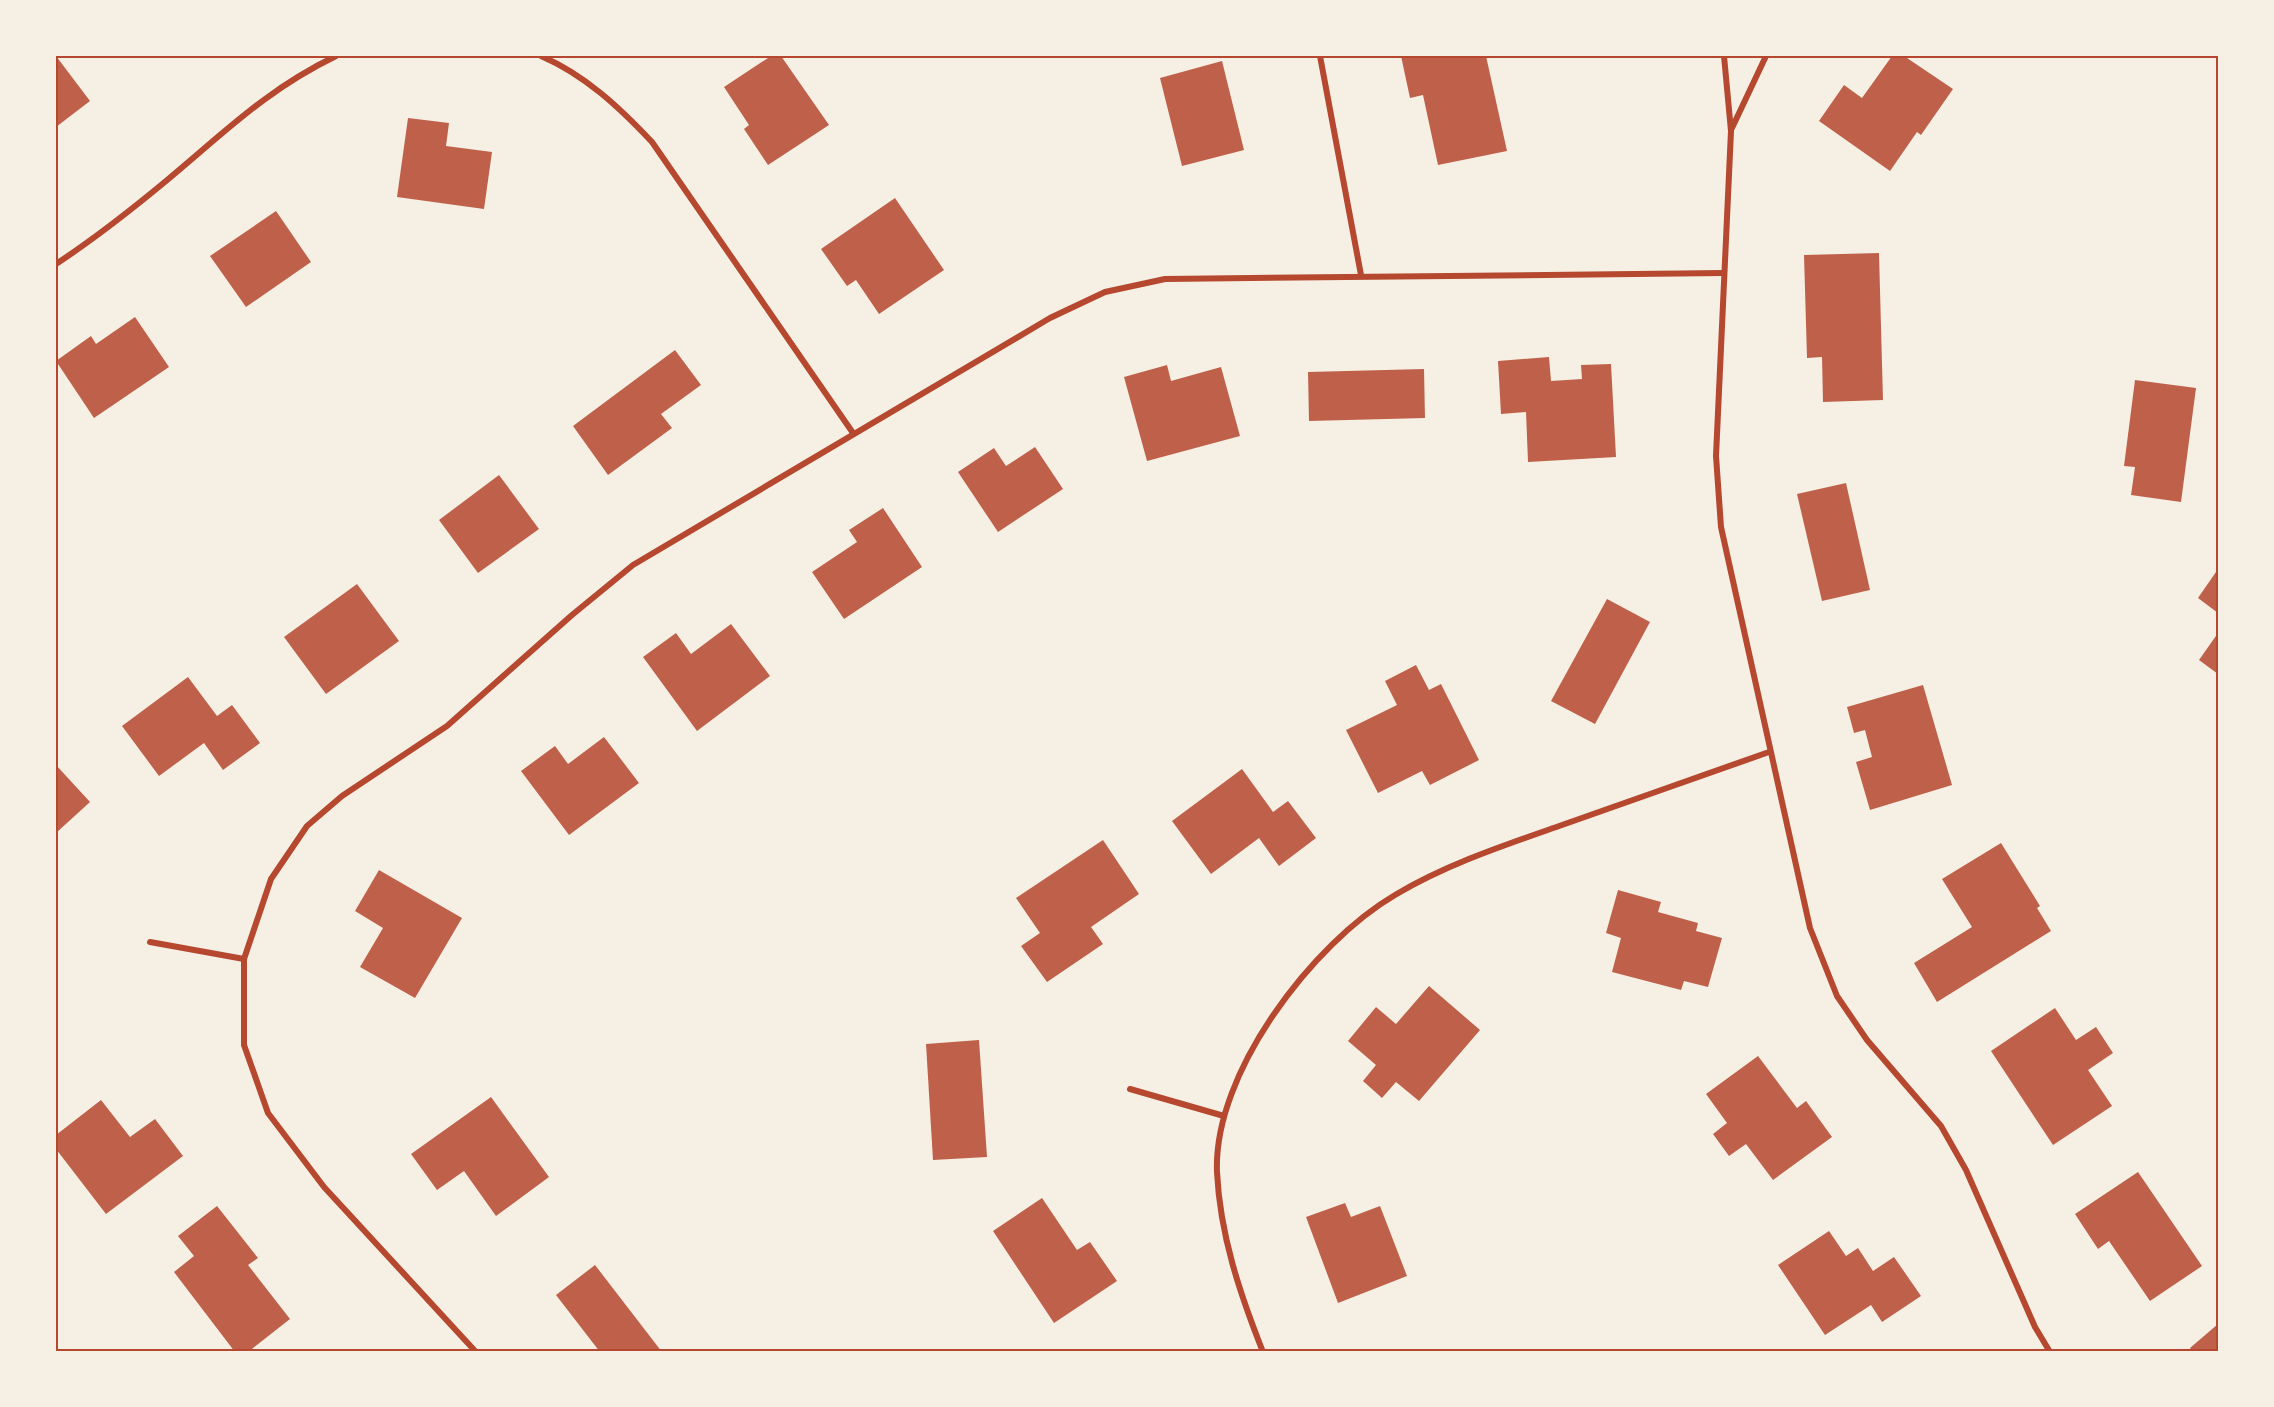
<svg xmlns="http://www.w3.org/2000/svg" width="2274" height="1407" viewBox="0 0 2274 1407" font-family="Poppins,sans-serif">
<rect width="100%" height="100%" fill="#f6efe4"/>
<g fill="#bf614a">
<polygon points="56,56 90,101 56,127"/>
<polygon points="771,56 781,56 829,125 768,165 744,129 749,125 724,87"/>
<polygon points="1401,56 1486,56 1507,151 1438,165 1423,95 1410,98"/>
<polygon points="1892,56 1904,56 1953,89 1921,135 1917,132 1890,171 1819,121 1844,85 1862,98"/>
<polygon points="1222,61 1244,150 1182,166 1160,78"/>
<polygon points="408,118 449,123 446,146 492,152 484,209 397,197"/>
<polygon points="895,198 944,270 879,314 856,280 847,286 821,249"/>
<polygon points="276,211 311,262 246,307 210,256"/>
<polygon points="1879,253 1883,400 1823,402 1822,357 1807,358 1804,255"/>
<polygon points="135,317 169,367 94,418 56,361 91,336 96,344"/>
<polygon points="675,350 701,385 661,414 672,428 608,475 573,426"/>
<polygon points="1549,357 1551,381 1582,379 1581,365 1611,364 1616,457 1528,462 1526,412 1501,414 1498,361"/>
<polygon points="1167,365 1171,381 1221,367 1240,436 1147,461 1124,377"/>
<polygon points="1424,369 1425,418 1309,421 1308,372"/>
<polygon points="2135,380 2196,388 2181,502 2131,495 2135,467 2124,466"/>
<polygon points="1035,447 1063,489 998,532 958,472 994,448 1006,466"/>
<polygon points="499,475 539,529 478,573 439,520"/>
<polygon points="1846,483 1870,590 1822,601 1797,494"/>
<polygon points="883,508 922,567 844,619 812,572 857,542 849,530"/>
<polygon points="2218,569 2218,613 2198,598"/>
<polygon points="357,584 399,641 326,694 284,637"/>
<polygon points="1607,599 1650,622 1595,724 1551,701"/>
<polygon points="731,624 770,676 697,731 643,657 676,633 691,654"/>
<polygon points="2218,633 2218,674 2199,660"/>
<polygon points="1416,665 1429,690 1441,684 1479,760 1430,785 1422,771 1378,793 1346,730 1397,705 1385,681"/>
<polygon points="188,677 217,716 232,705 260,743 223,770 204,743 159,776 122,726"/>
<polygon points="1923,685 1952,785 1870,810 1856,762 1872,757 1865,730 1854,733 1847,707"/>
<polygon points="604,737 639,783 569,835 521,771 555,746 568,764"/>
<polygon points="56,765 90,802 56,833"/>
<polygon points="1242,769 1273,812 1288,801 1316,838 1279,866 1259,838 1211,874 1172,821"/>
<polygon points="1103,840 1139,894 1091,927 1103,944 1047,982 1021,946 1040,933 1016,898"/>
<polygon points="2001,843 2040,906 2037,908 2051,931 1937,1002 1914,963 1972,927 1942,879"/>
<polygon points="379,870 462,918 415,998 360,967 383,928 355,911"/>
<polygon points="1618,890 1661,902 1658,912 1698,923 1696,931 1722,938 1708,987 1684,981 1681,990 1612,972 1621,938 1606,933"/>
<polygon points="1429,986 1480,1030 1419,1101 1396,1082 1382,1098 1363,1081 1376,1065 1348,1041 1376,1007 1396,1024"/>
<polygon points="2055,1008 2076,1040 2096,1027 2113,1053 2088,1070 2112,1106 2053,1145 1991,1051"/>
<polygon points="979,1040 987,1157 933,1160 926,1044"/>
<polygon points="1758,1056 1797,1108 1806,1101 1832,1137 1773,1180 1746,1144 1729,1156 1713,1134 1727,1123 1706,1094"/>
<polygon points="491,1097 549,1177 496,1216 464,1171 437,1190 411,1154"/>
<polygon points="101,1100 130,1137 155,1119 183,1156 106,1214 56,1149 56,1135"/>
<polygon points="2138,1172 2202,1266 2150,1301 2109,1241 2098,1249 2075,1214"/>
<polygon points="1042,1198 1077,1250 1090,1242 1117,1281 1054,1323 993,1231"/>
<polygon points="1345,1203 1351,1217 1380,1206 1407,1276 1338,1303 1306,1217"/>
<polygon points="217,1206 258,1258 248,1265 290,1319 248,1352 235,1352 174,1272 194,1256 178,1236"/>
<polygon points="1829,1231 1846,1256 1858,1248 1873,1271 1894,1257 1921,1296 1882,1322 1871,1305 1825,1335 1778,1265"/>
<polygon points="595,1265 662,1352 600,1352 556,1295"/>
<polygon points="2218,1324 2218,1352 2193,1352 2190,1348"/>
</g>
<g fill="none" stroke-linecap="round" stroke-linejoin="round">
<g stroke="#b5482f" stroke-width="6">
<path d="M541 56C585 75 619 107 652 142L853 433"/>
<polyline points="1320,56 1361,275"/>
<polyline points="1724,56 1731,131 1716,456 1721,527 1810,928 1837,996 1867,1040 1941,1126 1966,1170 2035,1327 2050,1352"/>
<polyline points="1732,128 1766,56"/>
<path d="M56 264C94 239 131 210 166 181 225 132 266 90 336 56"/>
<polyline points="150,942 244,959"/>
<polyline points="1130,1089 1224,1116"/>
<polyline points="476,1352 324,1187 268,1113 244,1045 244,959 271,879 307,826 342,796 447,726 572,615 633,565 1050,318 1105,292 1165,279 1724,273"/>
<path d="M1263 1352C1240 1294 1220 1235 1217 1172 1213 1073 1313 943 1395 895 1447 864 1505 845 1562 825 1631 801 1700 776 1769 752"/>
</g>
</g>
<rect width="2274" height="1407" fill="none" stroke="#f6efe4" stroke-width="114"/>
<rect x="57" y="57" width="2160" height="1293" fill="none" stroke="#b5482f" stroke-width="2"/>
</svg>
